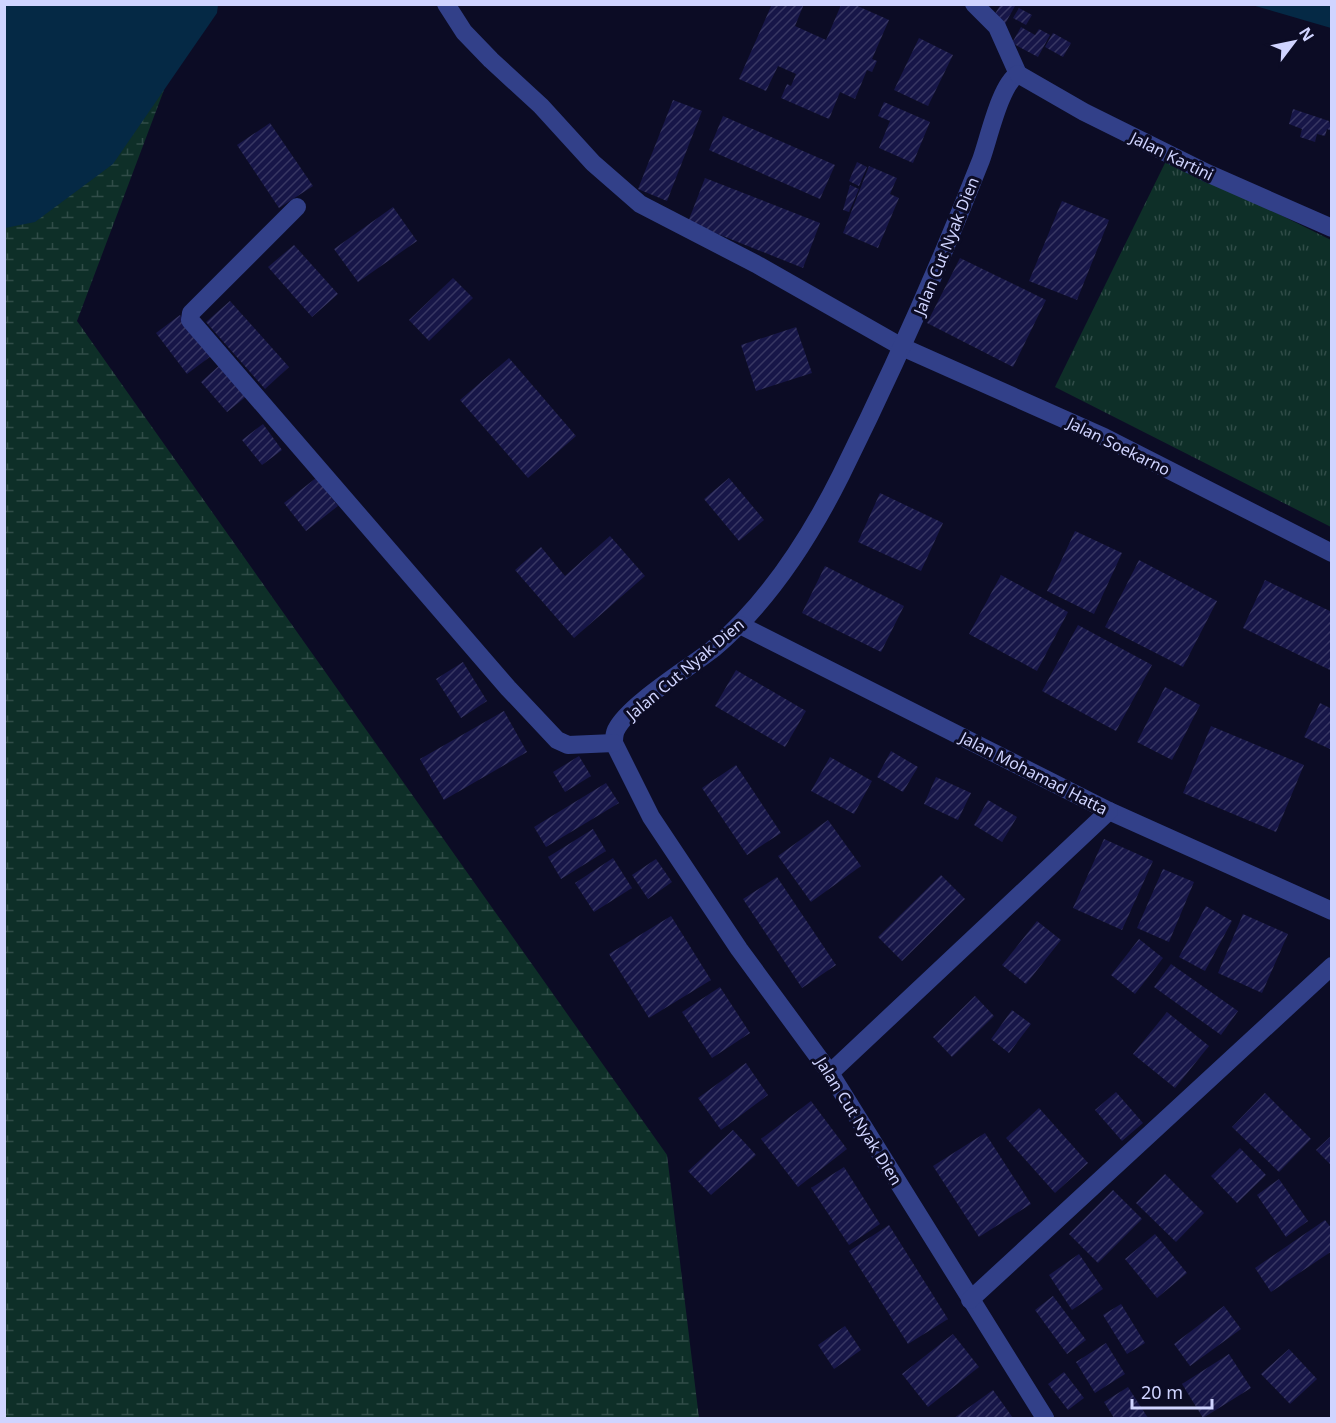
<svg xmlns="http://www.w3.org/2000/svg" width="1336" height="1423" viewBox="0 0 1336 1423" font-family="'Noto Sans',sans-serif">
<defs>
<pattern id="grass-tufts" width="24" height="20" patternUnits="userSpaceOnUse" patternTransform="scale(1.5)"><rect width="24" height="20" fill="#0e2f28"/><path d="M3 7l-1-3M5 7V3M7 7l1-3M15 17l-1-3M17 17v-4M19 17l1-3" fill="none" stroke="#304c48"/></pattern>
<pattern id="wetland-marsh" width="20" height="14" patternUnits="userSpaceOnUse" patternTransform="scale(1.5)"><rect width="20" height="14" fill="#0e2f28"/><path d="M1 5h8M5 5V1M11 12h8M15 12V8" fill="none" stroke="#304c48"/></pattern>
<pattern id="building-hatch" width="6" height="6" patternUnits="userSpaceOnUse" patternTransform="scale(1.5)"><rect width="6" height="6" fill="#171648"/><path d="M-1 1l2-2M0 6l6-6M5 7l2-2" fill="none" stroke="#383763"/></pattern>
</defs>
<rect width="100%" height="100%" fill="#0c0c25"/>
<polygon fill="url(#grass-tufts)" points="1167,159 1331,240 1331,527 1055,387"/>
<polygon fill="url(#wetland-marsh)" points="5,5 196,5 77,321 667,1155 699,1418 5,1418"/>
<g fill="#052945">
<polygon points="4,5 218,5 217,13 113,164 35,222 5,228"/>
<polygon points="1252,5 1331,5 1331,28"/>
</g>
<g fill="url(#building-hatch)">
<polygon points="772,4 804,4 795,26 826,40 841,5 853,4 889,20 872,59 877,61 872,72 867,70 855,99 840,92 829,119 781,98 787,84 791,86 796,74 778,66 766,91 739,79"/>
<polygon points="1001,4 1015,6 1005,24 993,17"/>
<polygon points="1019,8 1032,15 1026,25 1013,18"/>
<polygon points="1021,27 1035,35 1039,29 1050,35 1038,57 1012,43"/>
<polygon points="1053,33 1071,43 1063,57 1045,47"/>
<polygon points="919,38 953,55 928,106 894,90"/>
<polygon points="673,100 702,111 667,201 638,189"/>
<polygon points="884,102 930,122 913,163 879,148 890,121 878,116"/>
<polygon points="1293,109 1329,121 1332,131 1327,129 1325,136 1317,134 1315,142 1300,137 1302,129 1289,124"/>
<polygon points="723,116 835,165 820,199 709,150"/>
<polygon points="270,123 313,186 279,208 237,145"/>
<polygon points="857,162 867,167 859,186 849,181"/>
<polygon points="869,166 897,178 890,194 899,198 878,248 843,233"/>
<polygon points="705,178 820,223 803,268 688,222"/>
<polygon points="850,185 859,189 849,212 843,210"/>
<polygon points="1062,201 1109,220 1077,300 1029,281"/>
<polygon points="393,207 417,241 358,282 334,249"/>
<polygon points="294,245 338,294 312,317 268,267"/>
<polygon points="960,258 1046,300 1013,367 927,323"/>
<polygon points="453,278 473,298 429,341 409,320"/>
<polygon points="230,301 289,367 265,389 206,322"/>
<polygon points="180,315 211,356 187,374 156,333"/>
<polygon points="796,327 812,373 756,391 741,345"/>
<polygon points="509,358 576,436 528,478 460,400"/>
<polygon points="221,364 248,395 227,412 201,382"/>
<polygon points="263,424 282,450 262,465 242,440"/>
<polygon points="316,478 338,506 306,531 284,503"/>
<polygon points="729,478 764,520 739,541 704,499"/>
<polygon points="880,493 943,523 921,571 858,542"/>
<polygon points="1075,531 1122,553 1094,614 1047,591"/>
<polygon points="610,536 645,576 574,638 515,570 541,547 565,576"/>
<polygon points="1139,560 1217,601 1183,667 1105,627"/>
<polygon points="825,566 904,606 881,652 802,613"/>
<polygon points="1001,575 1068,612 1037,671 969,634"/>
<polygon points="1265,580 1332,612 1332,671 1243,628"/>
<polygon points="1078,625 1152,665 1116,731 1042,691"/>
<polygon points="463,662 487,701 461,718 436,679"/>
<polygon points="736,670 806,711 785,747 715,706"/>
<polygon points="1165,687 1200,705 1172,760 1137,742"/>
<polygon points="1320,703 1332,709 1332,750 1304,737"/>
<polygon points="504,711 527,752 444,800 420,759"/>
<polygon points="1211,726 1304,765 1276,832 1183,793"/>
<polygon points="891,751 918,767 903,792 877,777"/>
<polygon points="579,756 591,776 565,792 553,772"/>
<polygon points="830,757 872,781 854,814 811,791"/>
<polygon points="736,765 781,833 747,855 702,788"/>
<polygon points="936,777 971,793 958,820 924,804"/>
<polygon points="606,783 619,803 546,847 534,827"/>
<polygon points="988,800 1017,817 1002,842 974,825"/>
<polygon points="828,820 861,866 811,902 778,856"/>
<polygon points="593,829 606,851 561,879 548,857"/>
<polygon points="1104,839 1153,861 1122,930 1073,908"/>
<polygon points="613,858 632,888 594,912 575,883"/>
<polygon points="656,859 672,882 648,899 632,875"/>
<polygon points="1163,869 1194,882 1169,942 1137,928"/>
<polygon points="941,875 965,899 902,961 878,937"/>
<polygon points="777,877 836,965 802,988 743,899"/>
<polygon points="1206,906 1232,921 1205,971 1179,957"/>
<polygon points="1243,914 1288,934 1262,993 1218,973"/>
<polygon points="671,916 711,980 649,1018 609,954"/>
<polygon points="1037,921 1061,940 1026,984 1002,965"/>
<polygon points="1139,939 1163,958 1135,994 1111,975"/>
<polygon points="1171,964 1238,1011 1221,1035 1154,987"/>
<polygon points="720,987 750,1033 712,1058 682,1012"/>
<polygon points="975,996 994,1016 952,1057 933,1037"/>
<polygon points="1012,1010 1031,1024 1009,1053 991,1039"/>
<polygon points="1167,1012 1209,1046 1175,1088 1133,1054"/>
<polygon points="746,1063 768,1095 721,1130 698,1098"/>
<polygon points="1116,1092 1143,1123 1122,1141 1095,1110"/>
<polygon points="1265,1093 1311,1139 1279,1172 1232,1127"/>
<polygon points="811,1101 847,1149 798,1187 761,1139"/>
<polygon points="1039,1108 1088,1163 1055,1193 1006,1138"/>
<polygon points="733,1130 756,1155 711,1195 688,1171"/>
<polygon points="985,1133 1031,1204 979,1237 933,1166"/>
<polygon points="1332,1135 1332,1166 1316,1150"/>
<polygon points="1240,1148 1266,1175 1237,1203 1211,1176"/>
<polygon points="844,1167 880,1224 849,1245 811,1188"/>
<polygon points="1165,1174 1204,1213 1176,1242 1136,1203"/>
<polygon points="1279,1179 1308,1221 1286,1237 1257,1195"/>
<polygon points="1113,1190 1142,1219 1098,1263 1069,1234"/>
<polygon points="1325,1220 1332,1229 1332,1251 1271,1292 1255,1268"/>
<polygon points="889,1225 948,1319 908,1344 849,1251"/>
<polygon points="1155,1234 1187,1273 1157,1298 1125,1259"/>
<polygon points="1079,1254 1103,1289 1072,1310 1049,1275"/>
<polygon points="1053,1296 1086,1340 1067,1354 1035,1310"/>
<polygon points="1121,1304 1145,1343 1127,1354 1103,1315"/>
<polygon points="1224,1306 1241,1329 1190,1366 1174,1344"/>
<polygon points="845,1326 861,1350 834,1369 818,1345"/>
<polygon points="953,1334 979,1367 928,1407 902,1374"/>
<polygon points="1106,1343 1125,1374 1095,1393 1076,1362"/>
<polygon points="1289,1349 1317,1379 1290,1404 1261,1374"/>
<polygon points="1229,1354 1251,1388 1203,1418 1182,1384"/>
<polygon points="1064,1372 1084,1398 1068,1410 1048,1384"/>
<polygon points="1128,1387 1148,1418 1114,1418 1104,1402"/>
<polygon points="993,1390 1013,1418 954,1418"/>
</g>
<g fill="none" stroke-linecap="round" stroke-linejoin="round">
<g stroke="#324089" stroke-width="18">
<polyline points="446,4 464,32 491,60 541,106 593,163 640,204 756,264 902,347 1104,437 1332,553"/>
<polyline points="974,4 997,27 1018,74"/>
<path d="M1018 74C1000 85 989 138 981 160 939 267 892 372 841 475 809 539 768 603 713 649 689 668 628 705 616 730 614 734 614 739 614 743L651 817 739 949 830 1073 1045 1418"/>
<polyline points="1018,74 1084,112 1207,173 1332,228"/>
<polyline points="297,207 191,313 190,320 508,688 557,740 568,745 614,743"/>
<polyline points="740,625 1109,811 1332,911"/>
<polyline points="830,1073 1109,811"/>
<polyline points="970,1300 1332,966"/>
</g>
</g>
<g text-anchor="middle" stroke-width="6" stroke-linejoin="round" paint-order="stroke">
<g font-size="16" fill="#d0d4ff" stroke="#0c0c25">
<text transform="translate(1172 156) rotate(26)" y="6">Jalan Kartini</text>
<text transform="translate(946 246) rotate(-68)" y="6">Jalan Cut Nyak Dien</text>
<text transform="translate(1119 446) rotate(26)" y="6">Jalan Soekarno</text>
<text transform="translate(685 669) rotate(-40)" y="6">Jalan Cut Nyak Dien</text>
<text transform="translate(1034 773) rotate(27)" y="6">Jalan Mohamad Hatta</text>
<text transform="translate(859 1121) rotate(58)" y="6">Jalan Cut Nyak Dien</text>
</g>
</g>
<rect width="1336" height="1423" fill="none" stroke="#d0d4ff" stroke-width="12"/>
<g transform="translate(1294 42) rotate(58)" stroke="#0c0c25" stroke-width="4.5" paint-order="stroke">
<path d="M0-4.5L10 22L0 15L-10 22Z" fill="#d0d4ff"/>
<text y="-9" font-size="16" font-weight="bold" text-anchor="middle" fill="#d0d4ff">N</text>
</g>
<path d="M1132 1399v9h80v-9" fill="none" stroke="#d0d4ff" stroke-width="3"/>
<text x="1141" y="1399" font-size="18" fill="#d0d4ff" stroke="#0c0c25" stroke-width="4.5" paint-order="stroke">20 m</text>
</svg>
